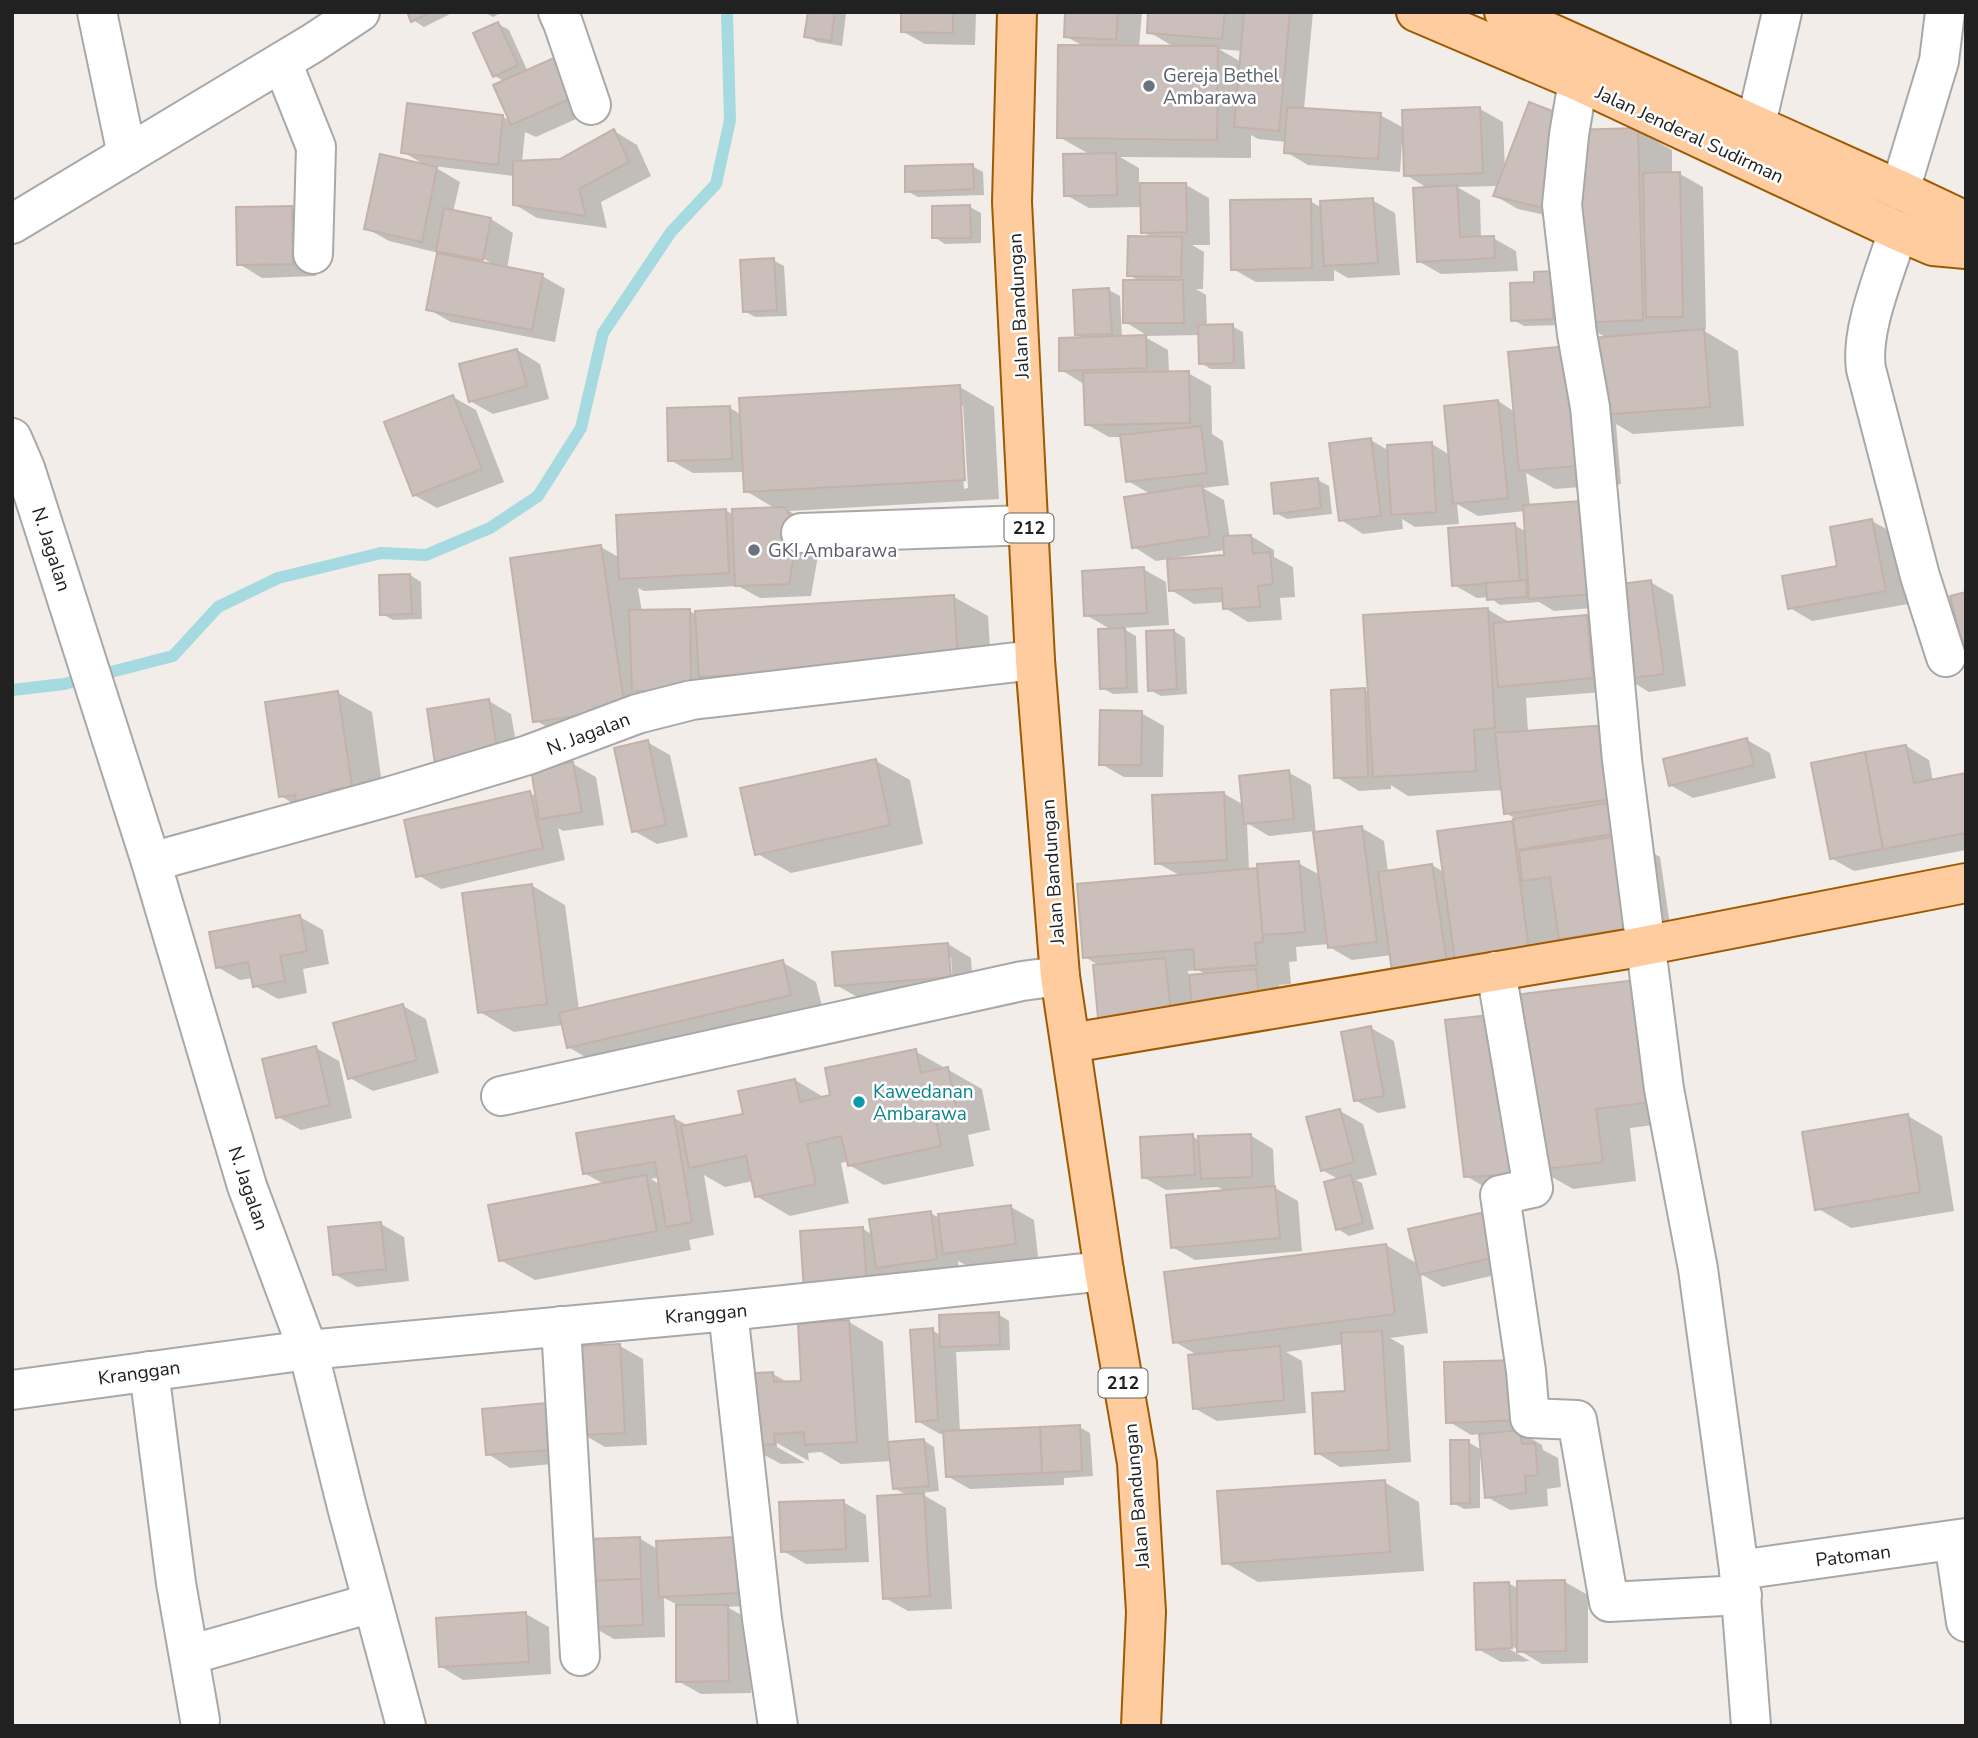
<svg xmlns="http://www.w3.org/2000/svg" width="1978" height="1738" viewBox="0 0 1978 1738" font-family="'Nunito Sans',sans-serif">
<rect width="100%" height="100%" fill="#f2ede8"/>
<g fill="#0003" fill-rule="evenodd">
<polygon points="409,12 454,12 424,27 413,20"/>
<polygon points="484,12 503,12 493,17"/>
<polygon points="810,12 843,12 846,14 842,46 817,42 806,36"/>
<polygon points="903,12 976,12 975,45 925,44 902,31"/>
<path d="M1067 12H1142L1139 47 1176 48 1149 32 1150 12H1313L1304 109 1380 115 1404 128 1480 109 1503 122 1505 171 1590 131 1637 130 1672 150V174H1680L1703 187 1706 329H1701L1738 351 1744 426 1633 434 1616 424 1621 484 1555 489 1526 473 1530 506 1624 585 1650 582 1673 595 1686 686 1649 692 1626 678 1617 606 1554 611 1539 602 1500 605 1489 597 1477 598 1454 585 1514 525 1527 532 1525 511 1478 516 1457 504 1459 524 1415 527 1402 519 1403 529 1363 534 1341 520 1371 440 1389 451 1432 444 1450 455 1498 401 1515 412 1577 347 1607 338 1578 322 1575 222 1518 209 1495 196 1499 186 1457 187 1480 200 1481 238H1493L1516 251 1518 271 1441 274 1418 261 1429 189 1406 175 1405 142H1402L1400 172 1308 165 1286 152V142L1258 139 1251 135V158L1120 157 1139 168V185H1186L1209 198 1210 245H1192L1204 252 1203 289H1196L1206 295 1207 326H1232L1243 332 1245 369H1211L1200 363V335L1148 336 1125 322 1141 282 1129 275 1153 238 1143 232 1142 207 1089 208 1066 195 1091 155 1059 137 1085 47 1065 36ZM1219 49 1242 51 1241 62Z"/>
<path d="M498 24 509 30 528 72 596 110 536 137 525 132 522 162 561 161 614 131 637 145 651 176 601 202 607 228 537 218 514 204V176L433 166 460 182 453 212 491 219 513 233 507 269 542 276 565 289 555 342 451 322 428 309 439 253 389 241 366 228 425 165 403 152 503 117 511 121 505 82 495 76ZM476 254 494 265H487L475 257Z"/>
<polygon points="972,166 983,172 984,195 918,197 907,191"/>
<polygon points="1372,200 1395,213 1400,275 1348,278 1334,270 1334,281 1256,282 1233,269 1310,201 1322,208"/>
<polygon points="291,207 314,220 316,276 262,278 239,264"/>
<polygon points="970,207 981,213 981,243 945,244 934,237"/>
<polygon points="773,260 784,266 787,316 755,317 744,311"/>
<polygon points="1551,273 1564,325 1524,326 1513,320 1536,284"/>
<path d="M1109 290 1120 296 1122 337H1145L1168 350 1169 373H1188L1211 386 1212 434 1223 441 1229 485 1203 488 1224 500 1230 538 1251 536 1274 550V557L1293 567 1295 597 1280 598 1282 620 1248 622 1225 608 1224 602 1194 604 1171 590 1169 559 1156 561 1134 547 1152 495 1128 481 1123 437H1109L1086 424 1084 384 1061 370 1085 339 1077 334ZM1225 550 1226 557 1172 561V558Z"/>
<polygon points="517,350 540,364 549,399 493,414 470,401"/>
<path d="M960 387 994 407 999 499 789 511 808 522 820 544 811 596 760 598 738 586 644 591 638 588 642 612 689 611 697 615 954 597 988 616 992 680 735 696 569 740 535 720 601 547 620 558 725 510 734 515 776 509 746 491 745 472 693 473 670 460 730 408 742 415ZM959 406H963L968 488 964 489Z"/>
<polygon points="453,397 476,410 504,482 437,508 414,495"/>
<polygon points="1318,480 1329,486 1332,514 1287,519 1276,513"/>
<polygon points="1872,521 1895,534 1908,604 1812,621 1790,608 1839,568"/>
<polygon points="1143,569 1166,582 1169,625 1122,628 1136,636 1138,693 1113,694 1102,688 1112,630 1086,615"/>
<polygon points="410,575 421,582 422,619 393,620 382,614"/>
<path d="M1487 609 1511 623 1587 617 1610 630 1615 691 1526 698 1528 732 1608 727 1642 747 1647 818 1641 846 1660 857 1673 946 1595 958 1558 937 1563 969 1491 979 1392 955 1352 960 1329 947V944L1296 947 1297 961 1289 962 1291 984 1279 985 1283 1022 1123 1030 1100 1017V966L1085 957 1181 876 1157 863 1223 793 1244 805 1288 772 1311 785 1316 834 1362 828 1384 841 1388 872 1432 865 1445 873 1511 823 1516 826 1514 818 1506 813 1503 790 1408 796 1391 785V789L1359 791 1336 777 1365 690 1370 693ZM1247 823 1269 836 1315 831 1320 875 1298 863 1259 871 1249 870ZM1198 970 1207 975 1188 977V971Z"/>
<polygon points="1174,631 1185,638 1187,694 1161,696 1150,690"/>
<polygon points="338,693 372,712 385,806 363,809 366,825 334,830 281,796"/>
<polygon points="489,701 511,714 520,767 437,763"/>
<polygon points="1141,713 1164,726 1163,777 1124,777 1101,764"/>
<polygon points="1747,740 1770,753 1776,778 1693,798 1670,785"/>
<polygon points="647,742 670,755 688,837 657,844 634,831"/>
<polygon points="1906,746 1929,760 1933,781 1966,775 1966,850 1854,871 1831,858"/>
<polygon points="876,761 910,780 923,844 791,873 756,853"/>
<polygon points="573,764 596,777 604,825 563,831 558,828 565,860 441,889 418,875 530,793 537,797"/>
<polygon points="531,885 565,905 579,1010 782,962 816,982 824,1015 603,1067 568,1047 563,1025 514,1032 480,1012"/>
<polygon points="300,917 323,930 329,964 303,969 307,993 278,999 255,986 253,978 240,980 217,967"/>
<path d="M948 944 971 958 973 990 859 998 836 985ZM947 957H951L953 986H950Z"/>
<polygon points="403,1006 426,1019 439,1073 373,1091 350,1078"/>
<polygon points="1497,1016 1684,1121 1630,1128 1636,1181 1573,1189 1552,1177 1554,1193 1500,1196 1466,1176"/>
<polygon points="1371,1028 1394,1041 1406,1108 1378,1113 1355,1100"/>
<polygon points="316,1048 339,1061 352,1118 301,1130 278,1117"/>
<path d="M915 1051 982 1089 990 1130 968 1135 974 1166 884 1185 849 1165V1161L841 1163 849 1203 790 1216 756 1196 753 1181 725 1187 704 1175 714 1235 689 1240 691 1250 535 1280 500 1260 604 1184 584 1173 674 1118 689 1126 745 1115 795 1080 825 1098ZM659 1177 661 1185 651 1179Z"/>
<polygon points="1340,1111 1363,1124 1377,1175 1356,1180 1362,1183 1374,1229 1349,1236 1338,1229 1340,1180 1322,1170"/>
<polygon points="1908,1116 1942,1136 1954,1211 1851,1228 1817,1208"/>
<polygon points="1250,1135 1273,1149 1275,1188 1298,1201 1302,1251 1195,1260 1172,1247 1226,1192 1218,1187 1166,1190 1143,1177 1192,1136 1200,1141"/>
<polygon points="1011,1207 1034,1220 1038,1257 968,1266 958,1261 959,1272 901,1280 888,1273 889,1299 829,1303 863,1229 873,1235 930,1213 940,1218"/>
<polygon points="1485,1214 1517,1270 1443,1287 1421,1274 1428,1333 1390,1338 1404,1346 1411,1462 1340,1467 1317,1453 1347,1393 1344,1344 1286,1352 1302,1361 1306,1413 1217,1421 1194,1408 1199,1356 1175,1342 1386,1245 1418,1264"/>
<polygon points="381,1224 404,1237 409,1281 357,1287 334,1274"/>
<polygon points="998,1314 1009,1321 1010,1350 956,1352 960,1432 1079,1427 1090,1433 1093,1476 1064,1478 1064,1485 970,1489 947,1476 945,1434 940,1434 917,1421 932,1330 942,1336"/>
<polygon points="849,1322 883,1342 889,1444 923,1440 934,1447 939,1491 920,1493 946,1508 952,1609 908,1611 885,1598 907,1495 894,1488 892,1461 841,1464 821,1452 808,1453 809,1461 777,1443 777,1447 805,1463 781,1464 746,1445 773,1374 789,1383 803,1382"/>
<polygon points="620,1346 643,1359 647,1445 605,1447 581,1433 583,1461 510,1468 488,1454 556,1404"/>
<polygon points="1518,1362 1522,1433 1542,1445 1543,1450 1558,1458 1561,1487 1547,1489 1548,1506 1510,1510 1487,1497 1481,1434 1471,1435 1448,1421"/>
<polygon points="1468,1442 1480,1449 1480,1508 1464,1509 1453,1503"/>
<polygon points="1384,1482 1419,1502 1424,1571 1258,1582 1224,1562"/>
<polygon points="843,1502 866,1515 869,1562 806,1564 783,1551"/>
<polygon points="639,1538 659,1550 735,1539 760,1605 727,1607 751,1620 751,1693 701,1694 678,1681 678,1605 664,1598 665,1637 614,1639 591,1626"/>
<polygon points="1565,1582 1588,1595 1588,1663 1542,1664 1505,1642 1503,1645 1530,1661 1501,1662 1478,1649 1508,1583 1519,1589"/>
<polygon points="526,1614 549,1627 551,1674 463,1680 440,1666"/>
</g>
<g fill="none" stroke-linecap="round" stroke-linejoin="round">
<polyline stroke="#a6dae1" stroke-width="12" points="12,690 64,684 173,656 218,607 278,578 381,553 426,555 490,528 538,496 581,428 603,333 671,232 716,184 730,120 727,12"/>
</g>
<g fill="#cabfba" stroke="#c4b2a9" stroke-width="2">
<polygon points="407,12 431,12 411,22"/>
<polygon points="808,12 835,12 831,41 804,37"/>
<polygon points="901,12 953,12 953,33 901,32"/>
<polygon points="1065,12 1118,12 1116,40 1064,37"/>
<polygon points="1148,12 1225,12 1222,39 1147,33"/>
<polygon points="1244,12 1290,12 1279,131 1234,127"/>
<polygon points="498,22 518,65 493,77 473,33"/>
<polygon points="1058,45 1218,46 1217,140 1057,138"/>
<polygon points="556,57 574,97 511,125 493,85"/>
<polygon points="1529,102 1568,117 1557,211 1493,196"/>
<polygon points="407,103 503,115 498,165 401,153"/>
<polygon points="1287,107 1381,113 1378,159 1284,153"/>
<polygon points="1480,107 1483,173 1404,176 1402,110"/>
<polygon points="1638,128 1643,320 1576,323 1571,130"/>
<polygon points="614,129 629,162 579,189 586,216 513,205 513,161 560,159"/>
<polygon points="1116,153 1117,195 1064,196 1063,154"/>
<polygon points="380,154 437,167 422,242 364,229"/>
<polygon points="973,164 974,189 905,192 905,166"/>
<polygon points="1680,172 1683,317 1646,317 1643,173"/>
<polygon points="1140,183 1186,183 1187,232 1141,233"/>
<polygon points="1457,185 1460,237 1494,236 1495,258 1417,262 1413,188"/>
<polygon points="1373,198 1378,263 1324,266 1320,201"/>
<polygon points="1311,199 1312,268 1231,270 1230,200"/>
<polygon points="970,205 971,238 932,238 932,206"/>
<polygon points="292,206 293,264 237,265 236,207"/>
<polygon points="444,208 491,218 483,260 436,251"/>
<polygon points="1128,236 1182,237 1181,277 1127,276"/>
<polygon points="437,253 543,274 532,330 426,310"/>
<polygon points="774,258 777,310 743,312 740,260"/>
<polygon points="1552,271 1553,319 1511,321 1510,283 1534,282 1534,272"/>
<polygon points="1123,280 1183,280 1184,323 1123,323"/>
<polygon points="1109,288 1112,334 1075,335 1073,290"/>
<polygon points="1233,324 1234,363 1199,364 1198,325"/>
<polygon points="1704,329 1710,407 1597,415 1592,338"/>
<polygon points="1146,335 1147,368 1059,371 1059,338"/>
<polygon points="1577,345 1587,465 1519,471 1508,352"/>
<polygon points="517,349 527,386 469,402 459,364"/>
<polygon points="1189,371 1190,423 1085,425 1083,373"/>
<polygon points="960,385 965,480 744,492 739,398"/>
<polygon points="453,395 482,469 413,496 384,422"/>
<polygon points="1498,400 1508,498 1453,504 1444,406"/>
<polygon points="730,406 732,459 668,461 667,408"/>
<polygon points="1201,426 1207,473 1126,482 1120,435"/>
<polygon points="1371,438 1381,516 1339,521 1329,443"/>
<polygon points="1432,442 1436,512 1391,515 1387,445"/>
<polygon points="1318,478 1321,508 1274,514 1271,483"/>
<polygon points="1202,485 1210,536 1132,548 1124,497"/>
<polygon points="1596,500 1603,593 1529,599 1523,505"/>
<polygon points="785,507 798,530 789,584 735,586 732,509"/>
<polygon points="726,509 729,573 619,579 616,515"/>
<polygon points="1872,519 1886,591 1788,609 1782,576 1837,566 1830,527"/>
<polygon points="1515,523 1520,581 1452,586 1448,528"/>
<polygon points="1251,535 1253,554 1270,552 1273,584 1258,586 1260,607 1223,609 1222,588 1169,591 1167,559 1224,555 1223,536"/>
<polygon points="601,545 625,709 533,722 510,558"/>
<polygon points="1144,567 1147,613 1084,616 1082,571"/>
<polygon points="410,574 412,614 380,615 379,575"/>
<polygon points="1526,580 1527,597 1487,600 1486,583"/>
<polygon points="1651,580 1664,674 1625,679 1612,585"/>
<polygon points="1966,592 1966,659 1950,596"/>
<polygon points="954,595 958,661 699,677 695,611"/>
<polygon points="1488,608 1495,728 1474,730 1476,771 1373,777 1363,615"/>
<polygon points="690,609 691,690 632,691 629,610"/>
<polygon points="1587,615 1593,678 1498,687 1493,623"/>
<polygon points="1125,628 1127,688 1100,689 1098,629"/>
<polygon points="1174,630 1177,689 1148,691 1146,631"/>
<polygon points="1365,688 1368,777 1334,778 1331,690"/>
<polygon points="338,691 352,787 330,790 333,806 298,811 295,795 279,797 265,702"/>
<polygon points="489,699 498,754 435,764 427,709"/>
<polygon points="1100,710 1142,711 1141,765 1099,765"/>
<polygon points="1608,725 1613,799 1504,814 1495,733"/>
<polygon points="1747,738 1754,765 1669,786 1663,759"/>
<polygon points="648,740 666,825 632,832 614,748"/>
<polygon points="1906,745 1914,783 1966,773 1966,833 1883,849 1865,752"/>
<polygon points="1865,752 1883,849 1830,859 1811,763"/>
<polygon points="876,759 890,825 755,855 740,788"/>
<polygon points="573,762 582,812 539,819 531,769"/>
<polygon points="1289,770 1294,819 1244,824 1239,776"/>
<polygon points="530,791 543,848 416,877 404,820"/>
<polygon points="1224,792 1227,860 1155,864 1152,795"/>
<polygon points="1619,801 1624,832 1517,850 1513,819"/>
<polygon points="1512,821 1529,950 1455,961 1437,831"/>
<polygon points="1362,826 1377,942 1328,948 1313,832"/>
<polygon points="1626,835 1639,927 1559,939 1550,877 1522,881 1519,851"/>
<polygon points="1299,861 1305,932 1262,935 1257,864"/>
<polygon points="1432,864 1448,970 1393,978 1378,872"/>
<polygon points="1257,868 1263,942 1255,943 1257,965 1195,970 1193,949 1083,958 1077,884"/>
<polygon points="532,884 547,1004 478,1013 462,893"/>
<polygon points="300,915 307,951 280,956 285,981 253,987 248,962 216,968 209,932"/>
<polygon points="948,943 951,977 835,986 832,952"/>
<polygon points="1165,958 1171,1011 1098,1018 1093,965"/>
<polygon points="783,960 791,995 567,1048 559,1013"/>
<polygon points="1256,969 1260,1010 1193,1015 1189,975"/>
<polygon points="1635,980 1651,1102 1596,1109 1603,1162 1537,1170 1515,995"/>
<polygon points="403,1004 417,1060 348,1079 333,1023"/>
<polygon points="1498,1014 1520,1174 1464,1177 1445,1020"/>
<polygon points="1371,1026 1384,1096 1354,1101 1341,1032"/>
<polygon points="316,1046 330,1105 276,1118 262,1059"/>
<polygon points="916,1049 921,1073 948,1067 957,1111 935,1116 941,1146 848,1166 841,1136 807,1144 816,1184 755,1197 746,1156 689,1168 681,1126 743,1114 738,1091 795,1079 800,1102 830,1095 825,1068"/>
<polygon points="1340,1109 1354,1162 1321,1171 1306,1117"/>
<polygon points="1908,1114 1920,1192 1815,1210 1802,1132"/>
<polygon points="674,1116 692,1222 666,1227 655,1162 583,1174 576,1133"/>
<polygon points="1193,1134 1195,1175 1142,1178 1140,1137"/>
<polygon points="1251,1134 1252,1177 1201,1179 1198,1136"/>
<polygon points="646,1175 657,1231 499,1261 488,1205"/>
<polygon points="1351,1175 1363,1223 1336,1230 1324,1182"/>
<polygon points="1275,1186 1280,1238 1171,1248 1166,1195"/>
<polygon points="1011,1205 1016,1244 943,1254 938,1214"/>
<polygon points="931,1211 937,1259 876,1268 869,1219"/>
<polygon points="1485,1212 1495,1257 1419,1275 1408,1229"/>
<polygon points="381,1222 386,1269 333,1275 328,1227"/>
<polygon points="863,1227 867,1287 804,1291 800,1231"/>
<polygon points="1386,1244 1395,1314 1173,1343 1164,1272"/>
<polygon points="999,1312 1000,1345 940,1347 939,1315"/>
<polygon points="849,1320 857,1442 805,1445 804,1432 774,1434 775,1444 745,1446 741,1374 773,1372 774,1382 801,1381 798,1324"/>
<polygon points="933,1328 938,1420 916,1422 910,1330"/>
<polygon points="1382,1331 1389,1450 1315,1454 1312,1393 1345,1391 1341,1333"/>
<polygon points="620,1344 625,1433 580,1435 576,1346"/>
<polygon points="1280,1346 1284,1400 1193,1409 1188,1355"/>
<polygon points="1519,1360 1521,1420 1446,1423 1444,1362"/>
<polygon points="557,1402 561,1449 486,1455 482,1409"/>
<polygon points="1080,1425 1082,1471 1042,1473 1040,1427"/>
<polygon points="1040,1427 1042,1473 946,1477 943,1431"/>
<polygon points="1520,1430 1522,1444 1535,1443 1538,1475 1525,1476 1526,1493 1485,1498 1479,1434"/>
<polygon points="924,1439 929,1486 893,1489 888,1442"/>
<polygon points="1450,1440 1469,1440 1470,1503 1451,1504"/>
<polygon points="1385,1480 1390,1552 1222,1564 1217,1491"/>
<polygon points="924,1493 930,1596 883,1599 877,1496"/>
<polygon points="844,1500 846,1549 781,1552 779,1502"/>
<polygon points="640,1537 641,1579 588,1581 587,1539"/>
<polygon points="735,1537 738,1593 659,1597 656,1541"/>
<polygon points="641,1579 643,1625 590,1627 588,1581"/>
<polygon points="1565,1580 1566,1651 1517,1652 1517,1581"/>
<polygon points="1509,1582 1512,1648 1476,1650 1474,1583"/>
<polygon points="676,1605 728,1605 729,1681 676,1682"/>
<polygon points="526,1612 529,1662 439,1667 436,1618"/>
</g>
<g fill="none" stroke-linecap="round" stroke-linejoin="round">
<g stroke="#a8a8a8" stroke-width="42">
<g id="minor">
<polyline points="97,12 127,155"/>
<polyline points="558,12 563,23 591,105"/>
<polyline points="282,62 316,147 313,254"/>
<polyline points="1578,81 1569,135 1562,205 1577,334 1590,407 1622,760 1664,1089 1698,1269 1739,1570 1751,1726"/>
<polyline points="1756,124 1782,12"/>
<polyline points="1900,190 1939,61 1945,12"/>
<polyline points="12,224 313,43 360,12"/>
<path d="M1898 231C1886 271 1860 329 1866 369L1920 576 1946 657"/>
<polyline points="12,438 25,468 151,862 247,1186 308,1350 347,1507 406,1726"/>
<polyline points="801,533 1029,525"/>
<polyline points="151,862 391,796 528,755 637,714 692,700 1035,660"/>
<polyline points="1496,971 1533,1188 1500,1195 1526,1371 1530,1418 1577,1420 1609,1602 1742,1595"/>
<polyline points="501,1096 1022,981 1060,976"/>
<polyline points="728,1311 762,1619 778,1726"/>
<polyline points="561,1326 580,1656"/>
<polyline points="149,1371 176,1583 200,1720"/>
<polyline points="12,1390 308,1350 728,1311 1104,1271"/>
<polyline points="1954,1541 1966,1622"/>
<polyline points="1739,1570 1966,1538"/>
<polyline points="189,1655 372,1603"/>
</g>
</g>
<g stroke="#9e5a00" stroke-width="42">
<g id="major">
<polyline points="1017,12 1012,202 1035,660 1060,976 1104,1271 1137,1463 1146,1612 1141,1726"/>
<polyline points="1416,12 1578,81 1898,231 1933,246 1966,249"/>
<polyline points="1504,12 1900,190 1955,216 1966,226"/>
<polyline points="1071,1043 1628,949 1966,883"/>
</g>
</g>
<use href="#minor" stroke="#fff" stroke-width="38"/>
<use href="#major" stroke="#ffcc9f" stroke-width="38"/>
</g>
<g fill="#6b7280" stroke="#fff" stroke-width="2.5">
<circle cx="1149" cy="86" r="7"/>
<circle cx="754" cy="550" r="7"/>
</g>
<circle fill="#0f9aa8" stroke="#fff" stroke-width="2.5" cx="859" cy="1102" r="7"/>
<g text-anchor="middle" stroke-width="5" stroke-linejoin="round" paint-order="stroke">
<g fill="#fff" stroke="#646464" stroke-width="2">
<rect x="1004.5" y="513.5" width="49" height="29" rx="5"/>
<rect x="1098.5" y="1368.5" width="49" height="29" rx="5"/>
</g>
<g font-size="18" font-weight="bold" fill="#212121">
<text x="1029" y="534">212</text>
<text x="1123" y="1389">212</text>
</g>
<g font-size="19" fill="#5b616d" stroke="#fff" text-anchor="start">
<text x="1163" y="82">Gereja Bethel<tspan x="1163" dy="22">Ambarawa</tspan></text>
<text x="768" y="557">GKI Ambarawa</text>
</g>
<g font-size="19" fill="#212121" stroke="#fff">
<text transform="translate(1690 134) rotate(25)" y="7">Jalan Jenderal Sudirman</text>
<text transform="translate(1018 306) rotate(-93)" y="7">Jalan Bandungan</text>
<text transform="translate(52 549) rotate(72)" y="7">N. Jagalan</text>
<text transform="translate(588 733) rotate(-21)" y="7">N. Jagalan</text>
<text transform="translate(1052 872) rotate(-94)" y="7">Jalan Bandungan</text>
<text transform="translate(249 1188) rotate(71)" y="7">N. Jagalan</text>
<text transform="translate(706 1313) rotate(-5)" y="7">Kranggan</text>
<text transform="translate(139 1372) rotate(-8)" y="7">Kranggan</text>
<text transform="translate(1136 1496) rotate(-95)" y="7">Jalan Bandungan</text>
<text transform="translate(1853 1555) rotate(-7)" y="7">Patoman</text>
</g>
<g font-size="19" fill="#0d838f" stroke="#fff" text-anchor="start">
<text x="873" y="1098">Kawedanan<tspan x="873" dy="22">Ambarawa</tspan></text>
</g>
</g>
<rect width="1978" height="1738" fill="none" stroke="#212121" stroke-width="28"/>
</svg>
